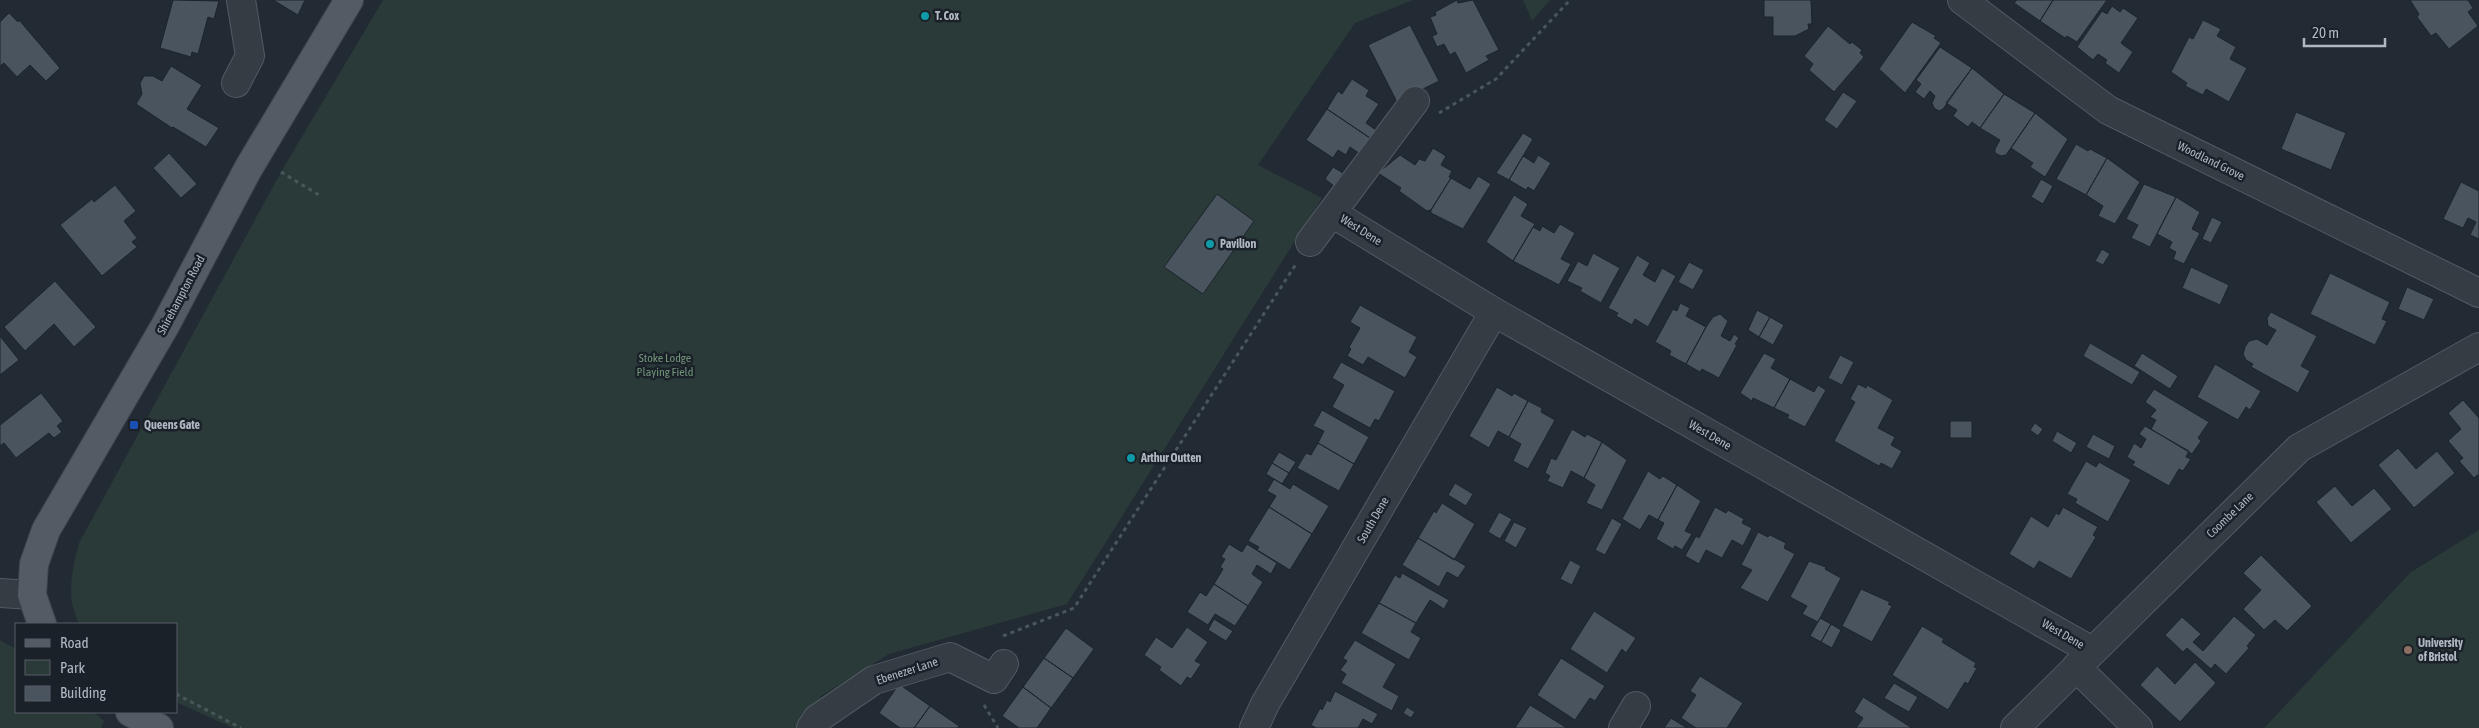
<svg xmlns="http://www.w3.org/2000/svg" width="2479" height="728" font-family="'Asap Condensed',sans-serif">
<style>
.green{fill:#2a3a39}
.building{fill:#4a545f;stroke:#1c232b}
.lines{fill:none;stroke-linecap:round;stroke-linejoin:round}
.minor-casing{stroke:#525a62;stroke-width:30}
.major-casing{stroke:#3e454e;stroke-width:30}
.path{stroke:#485759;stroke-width:3;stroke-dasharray:4 4;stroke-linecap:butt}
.minor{stroke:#353c44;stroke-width:28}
.major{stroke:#535b64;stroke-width:28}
.culture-dot{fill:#0f9aa8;stroke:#1b2129;stroke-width:2}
.transit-dot{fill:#1a4fb4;stroke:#1b2129;stroke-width:2}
.education-dot{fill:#8d6e63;stroke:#1b2129;stroke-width:2}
.labels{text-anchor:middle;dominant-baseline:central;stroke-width:5;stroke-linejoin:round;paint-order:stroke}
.poi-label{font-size:12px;font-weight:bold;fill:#afb7c1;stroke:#1b2129;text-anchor:start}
.street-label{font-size:12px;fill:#afb7c1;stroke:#1b2129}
.park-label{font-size:12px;fill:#719478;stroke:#1b2129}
</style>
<rect width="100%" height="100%" fill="#222a33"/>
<path class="green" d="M383 0H1413L1355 23 1258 165 1322 198 1067 604 889 654 821 696 798 728H233L176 702V624H80C65 601 72 568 79 543L281 172Z
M1523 0H1550L1532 21Z
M2479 530V728H2264L2411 572Z
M0 640 16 649V712H93L104 721 101 728H0Z"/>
<path class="building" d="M173 0 219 1 214 19 208 17 198 54 192 52 191 57 160 48Z
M273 0H305L298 15Z
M1457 0 1458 3 1473 0 1499 50 1486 56 1489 60 1466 73 1455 52 1450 55 1444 44 1437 47 1432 36 1437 34 1430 17 1436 15 1435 12Z
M1764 0H1811L1812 24H1808L1809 29 1795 36H1773V17H1764Z
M2017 0H2053L2040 21 2014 3Z
M2053 0H2107L2077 42 2067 36 2065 38 2040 21Z
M2410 0H2468L2473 8 2468 12 2478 26 2449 49 2436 33 2431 36 2417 17 2419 14Z
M2112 6 2120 12 2123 8 2138 18 2121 43 2133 52 2119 73 2105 63 2107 60 2098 54 2093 60 2077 47 2102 11 2107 14Z
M9 13 18 22 19 20 60 68 46 81 30 65 17 77 4 63 0 66V22Z
M2203 20 2221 29 2217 36 2236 47 2230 59 2247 68 2229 102 2206 89 2203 95 2185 86 2187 83 2171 72 2189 37 2193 39Z
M1912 22 1936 36 1934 38 1941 43 1905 93 1879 69Z
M1410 25 1439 81 1397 102 1368 45Z
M1828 26 1850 44 1852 42 1862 50 1860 53 1864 57 1834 92 1809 70 1813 64 1804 56Z
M1940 47 1972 68 1943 109 1939 111 1934 108 1932 103 1935 96 1930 91 1924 99 1915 92 1921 84 1916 80Z
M171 66 202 85 187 109 219 128 206 147 173 127 172 128 136 104 142 94 140 83 144 76H153L162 81Z
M1972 68 2004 94 1980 128 1972 122 1968 127 1953 116 1957 110 1946 103Z
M1352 79 1369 90 1366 96 1379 104 1366 123 1376 130 1370 138 1327 109 1338 91 1342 94Z
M1843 92 1857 101 1837 129 1824 120Z
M2004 94 2035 113 2006 155 2001 156 1995 153V149L2000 140 1980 128Z
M1327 109 1370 138 1360 154 1350 147 1346 155 1338 150 1333 158 1306 140Z
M2296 112 2346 133 2331 170 2281 149Z
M2035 113 2068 139 2045 177 2030 167 2033 163 2011 148Z
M1523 133 1533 139 1509 180 1496 173Z
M2076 144 2088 151 2090 149 2107 158 2086 195 2056 179Z
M1433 148 1446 156 1441 165 1452 171 1449 177 1451 178 1431 210 1427 211 1399 191 1401 188 1378 173 1400 155 1415 165 1419 159 1425 161Z
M169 153 197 184 181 198 153 168Z
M1538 155 1551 163 1534 191 1528 187 1526 190 1509 180 1523 156 1534 163Z
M2107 158 2140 182 2115 224 2098 216 2103 206 2086 195Z
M1333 167 1343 173 1334 186 1325 179Z
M1478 176 1491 184 1463 229 1431 213V210L1451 178 1470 189Z
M2041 179 2053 186 2043 204 2031 197Z
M2461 182 2479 191V239L2470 235 2476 222 2468 218 2463 228 2443 219Z
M2144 184 2176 197 2150 247 2131 238 2138 225 2126 219Z
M115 185 136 211 124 221 137 238 132 242 137 247 102 276 60 225 92 199 94 202Z
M1217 194 1254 221 1203 294 1164 267Z
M1514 195 1528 204 1521 216 1535 224 1513 261 1486 242Z
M2176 197 2200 212 2192 229 2200 233 2184 264 2173 259 2176 252 2169 248 2172 242 2157 234Z
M2212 217 2222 222 2211 243 2202 239Z
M1560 224 1575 233 1561 259 1571 264 1559 285 1513 261 1533 227 1540 231 1542 226 1554 233Z
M2102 249 2110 254 2103 265 2095 261Z
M1593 253 1620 268 1601 303 1580 291 1582 288 1567 281 1578 261 1587 266Z
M1637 255 1650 263 1643 275 1655 282 1662 268 1676 276 1648 327 1635 319 1632 325 1616 316 1618 313 1608 308Z
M1689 262 1704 270 1693 290 1678 282Z
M2191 267 2229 285 2220 305 2182 288Z
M2330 273 2390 302 2382 319 2387 321 2375 345 2310 314Z
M55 281 96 327 74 347 54 324 25 351 4 327Z
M2407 287 2434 299 2424 320 2398 309Z
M1680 303 1690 308 1686 316 1706 327 1686 364 1669 355 1671 351 1655 342 1673 309 1677 311Z
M1360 305 1417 337 1409 352 1417 357 1405 378 1368 357 1363 365 1347 356 1351 349 1349 347 1360 328 1350 322Z
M1757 310 1770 317 1759 337 1748 330Z
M2271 312 2317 336 2301 366 2310 371 2298 393 2251 367 2253 364 2246 360 2243 354 2245 347 2249 341 2257 339 2267 345 2276 330 2268 326 2267 318Z
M1720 314 1728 321 1721 336 1730 341 1734 334 1739 338 1735 344 1737 345 1719 378 1702 369 1700 372 1686 364 1706 327 1713 317Z
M1770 317 1784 325 1773 345 1759 337Z
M0 336 19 360 0 375Z
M2090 343 2140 372 2132 385 2083 356Z
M1764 353 1776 359 1771 368 1790 379 1774 408 1753 398 1752 401 1740 393Z
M2142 353 2178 376 2170 389 2134 366Z
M1840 355 1854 362 1842 385 1828 378Z
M1341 362 1395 391 1379 421 1375 419 1370 428 1332 407 1344 385 1332 378Z
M2215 364 2261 391 2250 410 2246 407 2238 420 2197 397Z
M1790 379 1814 392 1818 385 1826 390 1805 427 1787 418 1789 415 1774 408Z
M1858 384 1866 388 1867 385 1893 400 1878 428 1895 437 1891 445 1902 451 1892 469 1881 463 1879 466 1834 441 1855 402 1850 399Z
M1497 387 1512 396 1514 393 1528 401 1509 437 1498 431 1489 448 1469 436Z
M2154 389 2209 422 2198 438 2201 441 2192 454 2151 429 2156 420 2150 417 2156 410 2145 402Z
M41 393 63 421 57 426 62 432 54 438 49 433 16 458 4 443 0 446V425Z
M2463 400 2479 418V474L2474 478 2459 461 2463 458 2448 441 2461 429 2448 413Z
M1528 401 1542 408 1541 412 1555 420 1528 469 1513 461 1521 444 1509 437Z
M1322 410 1369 437 1354 464 1318 443 1324 431 1313 426Z
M1950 421H1972V438H1950Z
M2035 423 2043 429 2038 436 2030 430Z
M2145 426 2189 451 2186 457 2191 459 2183 471 2179 469 2169 486 2132 465 2135 462 2127 457 2134 443 2141 448 2146 439 2139 434Z
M1572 429 1585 437 1587 434 1602 442 1584 478 1571 471 1563 488 1547 481 1550 476 1545 473 1551 458 1556 460Z
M2057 431 2077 443 2071 453 2052 441Z
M2093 434 2115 446 2109 459 2086 447Z
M1602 442 1627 460 1602 510 1586 503 1595 485 1584 478Z
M1318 443 1354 464 1339 491 1297 468 1306 453 1311 455Z
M2398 448 2416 469 2437 451 2455 473 2414 508 2378 465Z
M1279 452 1296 462 1289 473 1272 463Z
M2086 461 2096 467 2099 462 2131 480 2108 522 2075 503 2077 499 2067 494Z
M1272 463 1289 473 1282 484 1266 474Z
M1648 471 1660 479 1663 476 1677 485 1658 520 1649 515 1640 530 1622 519Z
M1274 479 1290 489 1293 484 1329 506 1312 534 1269 507 1276 496 1267 491Z
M1455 483 1473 494 1466 506 1448 495Z
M1677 485 1701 501 1685 531 1692 534 1682 550 1675 546 1673 549 1656 539 1664 523 1658 520Z
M2335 486 2352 506 2374 488 2392 509 2351 543 2316 502Z
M1442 503 1475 524 1454 560 1418 538 1434 511 1436 513Z
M1269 507 1312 534 1290 570 1257 550 1259 547 1248 541Z
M1715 507 1726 513 1728 510 1744 519 1742 523 1752 528 1743 546 1732 540 1722 558 1706 550 1699 564 1685 556 1696 536 1699 538Z
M2063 507 2098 527 2093 535 2096 537 2071 579 2039 561 2034 569 2009 554 2031 516 2048 527 2056 513 2059 515Z
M1499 512 1512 519 1500 539 1488 532Z
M1612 518 1622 524 1605 555 1595 550Z
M1514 522 1527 528 1516 548 1504 541Z
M1758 532 1768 537 1770 535 1786 543 1784 548 1795 554 1768 602 1740 588 1752 570 1741 565Z
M1418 538 1466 566 1458 578 1447 572 1439 587 1402 565Z
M1229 544 1242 552 1247 544 1277 563 1271 574 1257 565 1252 574 1263 582 1248 606 1214 584 1223 569 1220 567 1225 559 1221 557Z
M2261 555 2312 606 2287 631 2275 620 2264 630 2243 609 2261 590 2243 573Z
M1570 560 1581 566 1572 585 1560 579Z
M1809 561 1826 567 1825 569 1841 578 1818 622 1802 614 1807 606 1790 597Z
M1402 573 1449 600 1444 609 1430 600 1416 623 1379 603 1395 575 1400 578Z
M1214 584 1248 606 1235 626 1215 614 1208 625 1187 612 1200 592 1206 596Z
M1861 589 1890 602 1888 604 1892 606 1872 642 1842 626Z
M1379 603 1416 623 1411 632 1421 638 1409 660 1361 633Z
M1594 611 1636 638 1626 653 1622 649 1607 673 1570 649Z
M2234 616 2256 635 2247 646 2249 648 2226 674 2215 664 2211 669 2187 648 2183 652 2165 635 2182 617 2201 634 2193 642 2203 651Z
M1820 618 1831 624 1821 642 1810 636Z
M1214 619 1233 631 1226 641 1208 630Z
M1831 624 1841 630 1832 648 1821 642Z
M1922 626 1944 639 1942 642 1976 663 1974 667 1977 668 1968 684 1965 682 1948 710 1892 675Z
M1187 627 1208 642 1195 661 1201 664 1191 679 1187 677 1181 686 1159 670 1161 667 1144 655 1156 637 1172 648Z
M1066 628 1094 649 1073 678 1044 658Z
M1355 640 1396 664 1383 687 1399 696 1392 711 1341 683 1346 674 1340 670 1347 661 1343 658Z
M1044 658 1073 678 1051 708 1023 687Z
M1561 658 1605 686 1595 701 1590 698 1575 720 1537 695Z
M2195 662 2216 683 2180 722 2140 685 2157 666 2175 684Z
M1700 676 1743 703 1727 728H1696L1681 718 1696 695 1690 691Z
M1894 683 1918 697 1909 712 1884 698Z
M899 684 930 706 914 728H900L879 713Z
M1023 687 1051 708 1037 728H1019L1002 716Z
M1335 691 1378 714 1372 724 1363 719 1358 728H1316L1311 725 1320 708 1322 710 1327 700 1330 702Z
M1863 697 1876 705 1912 728H1856L1863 718 1854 712Z
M1530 705 1567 728H1515Z
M930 706 959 726 958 728H914Z
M1407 707 1415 712 1411 718 1403 713Z
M1671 718 1687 728H1664Z"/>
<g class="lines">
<defs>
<path id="minor" d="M1962 0 2108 110 2479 293
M236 83 250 56 241 0
M1332 213 1494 312 2092 651
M1310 242 1415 101
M0 593 32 595
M2076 667 2138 728
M811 728 817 719 874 680 950 657 994 679 1004 664
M1254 728 1265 704 1494 312
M1623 728 1636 706
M2015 728 2299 448 2479 347"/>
<path id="major" d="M42 624 32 595 34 564 46 530 165 326 248 169 349 0
M130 712 159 728"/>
</defs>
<use href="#minor" class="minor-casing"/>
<use href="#major" class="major-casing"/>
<path class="path" d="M1439 113 1496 79 1570 0
M281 172 319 195
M1003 636 1074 608 1296 264
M176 694 241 728
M984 705 998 728"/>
<use href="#minor" class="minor"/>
<use href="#major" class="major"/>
</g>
<g class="culture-dot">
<circle cx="925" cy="16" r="5"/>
<circle cx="1210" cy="244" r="5"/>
<circle cx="1131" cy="458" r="5"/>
</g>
<rect class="transit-dot" x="129" y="420" width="10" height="10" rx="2.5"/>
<circle class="education-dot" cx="2408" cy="650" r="5"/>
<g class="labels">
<g class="poi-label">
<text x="935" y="16">T. Cox</text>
<text x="1220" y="244">Pavilion</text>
<text x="144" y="425">Queens Gate</text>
<text x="1141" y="458">Arthur Outten</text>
<text x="2418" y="643">University<tspan x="2418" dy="14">of Bristol</tspan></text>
</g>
<g class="street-label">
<text transform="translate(2211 161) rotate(26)">Woodland Grove</text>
<text transform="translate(1361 230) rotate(32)">West Dene</text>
<text transform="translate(181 295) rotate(-62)">Shirehampton Road</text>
<text transform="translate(1710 435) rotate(30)">West Dene</text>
<text transform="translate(2230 515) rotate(-44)">Coombe Lane</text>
<text transform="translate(1373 520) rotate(-60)">South Dene</text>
<text transform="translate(2063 634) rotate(30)">West Dene</text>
<text transform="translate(907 671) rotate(-18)">Ebenezer Lane</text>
</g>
<g class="park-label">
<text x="665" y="358">Stoke Lodge<tspan x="665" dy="14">Playing Field</tspan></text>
</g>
</g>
<rect x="15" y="623" width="162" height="90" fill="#1b2129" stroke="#565d66"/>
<rect x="25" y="639" width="25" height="8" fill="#535b64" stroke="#565d66"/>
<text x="60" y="648" font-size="15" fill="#afb7c1">Road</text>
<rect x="25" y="660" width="25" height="15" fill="#2a3a39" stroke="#565d66"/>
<text x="60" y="673" font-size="15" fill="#afb7c1">Park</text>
<rect x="25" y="686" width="25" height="15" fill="#4a545f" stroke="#565d66"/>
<text x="60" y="698" font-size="15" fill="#afb7c1">Building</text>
<path d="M2304 38v8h81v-8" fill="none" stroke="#afb7c1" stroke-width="2.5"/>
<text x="2312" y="38" font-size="15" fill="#afb7c1" stroke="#1b2129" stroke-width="4" paint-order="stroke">20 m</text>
</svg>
